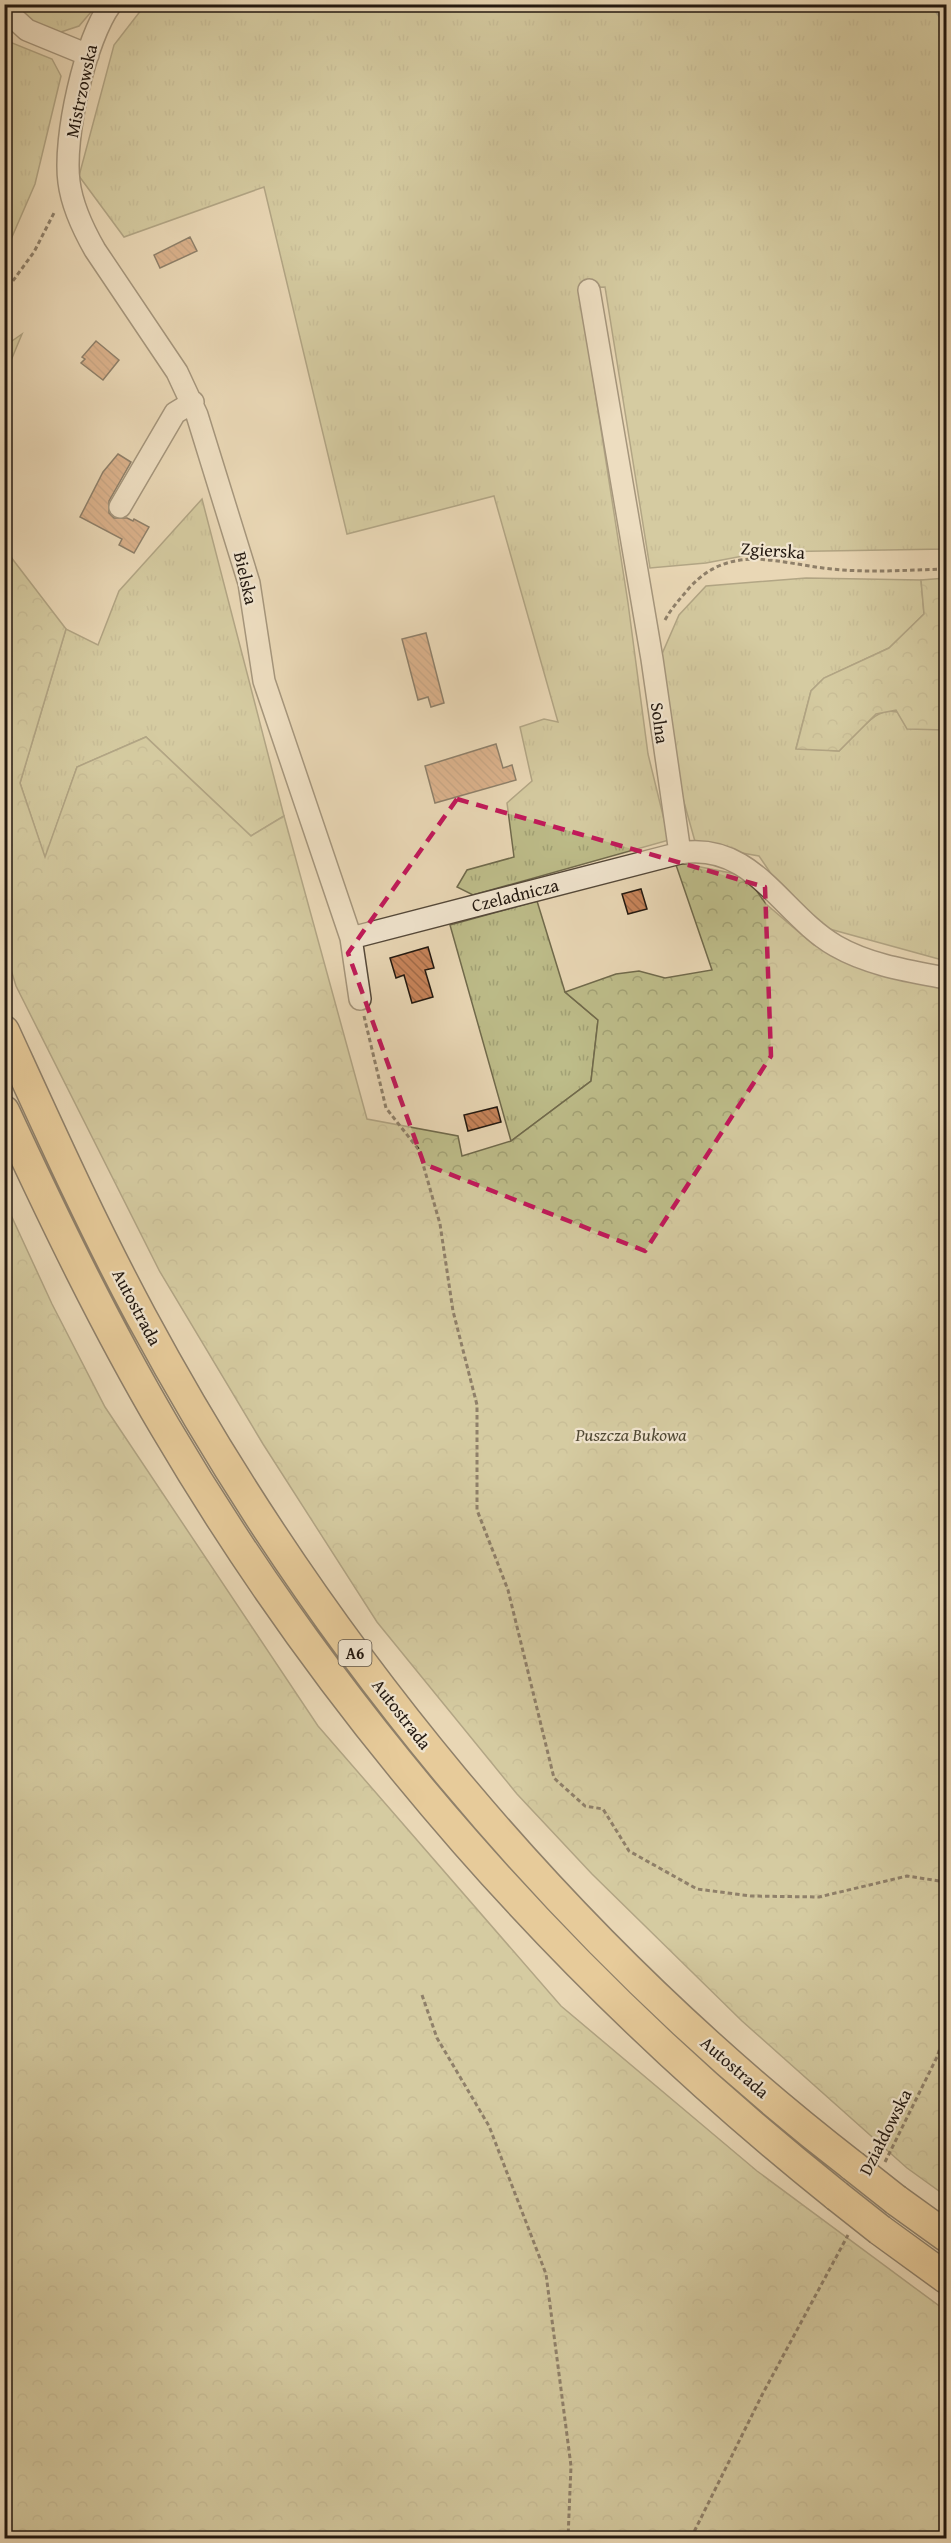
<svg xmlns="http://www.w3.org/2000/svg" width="951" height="2543" font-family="'Gentium Book Plus',serif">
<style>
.grass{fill:url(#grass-tufts);stroke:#706a4c;stroke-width:1.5}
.forest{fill:url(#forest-crowns);stroke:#706a4c;stroke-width:1.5}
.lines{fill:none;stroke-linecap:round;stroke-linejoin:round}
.stream{stroke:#6a7774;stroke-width:5}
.building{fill:url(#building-back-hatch);stroke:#221810;stroke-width:1.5}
.minor-casing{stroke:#544839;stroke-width:24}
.highway-casing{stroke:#221810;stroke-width:33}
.path{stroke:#221810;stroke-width:3;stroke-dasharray:4.5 3;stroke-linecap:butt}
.minor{stroke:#f1e5cf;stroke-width:21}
.highway{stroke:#e4bc7a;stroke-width:30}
.highway-bridge-casing{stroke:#221810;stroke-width:33;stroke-linecap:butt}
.highway-bridge{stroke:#e4bc7a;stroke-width:30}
.marked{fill:none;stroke:#c2185b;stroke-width:4.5;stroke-dasharray:12 8;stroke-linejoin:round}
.labels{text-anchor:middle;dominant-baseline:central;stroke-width:4.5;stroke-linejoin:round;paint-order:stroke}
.shield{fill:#f1e5cf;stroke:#605649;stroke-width:1.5}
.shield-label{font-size:16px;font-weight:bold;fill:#221810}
.street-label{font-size:18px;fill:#221810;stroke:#f1e5cf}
.park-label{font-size:18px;font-style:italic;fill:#504934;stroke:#f1e5cf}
</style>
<defs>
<pattern id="grass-tufts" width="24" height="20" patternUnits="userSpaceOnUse" patternTransform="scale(1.5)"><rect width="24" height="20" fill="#bdbc89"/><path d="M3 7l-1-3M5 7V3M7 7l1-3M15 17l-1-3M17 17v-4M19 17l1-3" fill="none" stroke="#a2a175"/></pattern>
<pattern id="forest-crowns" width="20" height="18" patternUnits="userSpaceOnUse" patternTransform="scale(1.5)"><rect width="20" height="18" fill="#bdbc89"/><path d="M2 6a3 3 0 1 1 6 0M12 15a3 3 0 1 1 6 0" fill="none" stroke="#a2a175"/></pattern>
<pattern id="building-back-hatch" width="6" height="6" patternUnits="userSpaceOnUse" patternTransform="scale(1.5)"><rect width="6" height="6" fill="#c7845a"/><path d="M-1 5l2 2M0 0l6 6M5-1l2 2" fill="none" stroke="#a16b49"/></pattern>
</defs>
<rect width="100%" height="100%" fill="#e9d7b5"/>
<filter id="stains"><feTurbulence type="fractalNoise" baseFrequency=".00333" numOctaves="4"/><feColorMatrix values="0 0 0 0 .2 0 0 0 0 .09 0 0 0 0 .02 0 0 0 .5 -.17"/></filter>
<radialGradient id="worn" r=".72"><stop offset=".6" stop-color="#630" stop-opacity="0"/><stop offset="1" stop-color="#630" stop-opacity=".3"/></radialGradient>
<path class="grass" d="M20 5H97L79 26 58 33 30 23Z
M145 5H946V549L764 552 706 563 650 568 605 287 579 288 628 603 648 754 669 840 473 895 457 887 467 870 514 857 507 803 532 781 520 727 544 719 558 722 494 496 347 534 264 187 124 237 79 176 114 45Z
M5 31 12 43 52 59 61 76 35 184 5 253Z
M22 334 5 375V346Z
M202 499 284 816 251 836 146 737 77 767 45 858 20 783 66 629 98 645 119 591Z
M806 578 921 580 924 614 889 648 824 678 811 691 796 748 839 751C887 702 880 702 943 731L946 730V961L826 928 784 893 759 856 696 845 682 795 664 683 662 654 679 615 706 586Z
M537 901 565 992 598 1020 591 1081 511 1141 450 925Z"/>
<path class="forest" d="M4 548 66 629 20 783 45 857 77 767 146 737 251 836 284 816 367 1119 458 1136 462 1156 511 1141 591 1081 598 1020 565 992 616 974 639 971 665 978 712 970 675 862 746 876 766 904 814 945 946 982V2196L907 2168 742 2021 592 1874 517 1794 377 1622 263 1444 160 1272 16 986 5 950Z
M946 578V730L907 729 896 710 876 714 839 751 796 749 811 691 824 678 889 648 924 614 921 580Z
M4 1200 52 1304 105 1407 318 1726 561 2006 757 2171 946 2311V2538H5Z"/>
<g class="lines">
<path class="stream" d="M932 4 946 23"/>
</g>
<path class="building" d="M190 237 197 251 160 268 154 255Z
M96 341 119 360 103 380 81 363 85 359 82 357Z
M118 454 131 462 109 501V513L114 518H127L133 521 134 519 149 527 134 553 119 545 122 539 80 517 103 472Z
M426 633 444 703 431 707 428 697 418 700 402 639Z
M496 744 503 768 512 765 516 780 435 803 425 766Z
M641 889 647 909 628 914 622 894Z
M428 947 434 968 425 970 433 997 412 1003 404 975 396 978 390 958Z
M497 1107 501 1122 468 1131 464 1115Z"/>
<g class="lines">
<defs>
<path id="minor" d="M111 4C85 39 63 138 69 182 72 206 83 229 95 250L177 372 197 415 249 583 264 681 351 938 360 999
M4 9 27 30 88 55
M589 290 652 659 680 853
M120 507 175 413 193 402
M351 938 680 853C753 841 781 914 836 946 869 965 909 971 946 978"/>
<path id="highway" d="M4 1031C48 1127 91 1223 141 1316 317 1643 560 1939 853 2166
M4 1111C54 1219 105 1325 165 1427 339 1723 569 1982 837 2196
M896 2200 946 2236
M880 2230 946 2278"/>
</defs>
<use href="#minor" class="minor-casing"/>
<use href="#highway" class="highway-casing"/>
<path class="path" d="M4 293 34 252 55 211
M665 620C672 607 681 598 690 587 732 542 779 564 832 569 869 573 909 570 946 569
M364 1016 386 1108 419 1150 440 1224 453 1311 477 1405V1510L508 1590 554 1778 585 1806 603 1809 629 1851 697 1889 751 1896 819 1897 907 1876 946 1882
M422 1995 437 2038 489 2126 546 2274 571 2466 568 2538
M885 2162 937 2057 946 2031
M691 2538 762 2395 848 2235"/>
<use href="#minor" class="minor"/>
<use href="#highway" class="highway"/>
<defs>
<path id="highway-bridge" d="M853 2166 896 2200
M837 2196 880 2230"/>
</defs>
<use href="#highway-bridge" class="highway-bridge-casing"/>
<use href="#highway-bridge" class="highway-bridge"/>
</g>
<path d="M0 0H951V2543H0ZM457 799 765 887 771 1056 645 1251 424 1164 348 953Z" fill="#e9d7b5" fill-opacity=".55" fill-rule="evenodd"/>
<path class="marked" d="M457 799 765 887 771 1056 645 1251 424 1164 348 953Z"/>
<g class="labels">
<rect class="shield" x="338.5" y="1640" width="33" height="26" rx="4.5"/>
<g class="shield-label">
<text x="355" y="1653">A6</text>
</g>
<g class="street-label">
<text transform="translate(81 91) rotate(-78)">Mistrzowska</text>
<text transform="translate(773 550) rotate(4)">Zgierska</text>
<text transform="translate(246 578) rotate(77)">Bielska</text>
<text transform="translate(660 723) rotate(82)">Solna</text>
<text transform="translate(515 895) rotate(-14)">Czeladnicza</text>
<text transform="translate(137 1307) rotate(62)">Autostrada</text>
<text transform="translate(402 1714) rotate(52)">Autostrada</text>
<text transform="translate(735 2067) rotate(41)">Autostrada</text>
<text transform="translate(885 2132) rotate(-63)">Działdowska</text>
</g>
<g class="park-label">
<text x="631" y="1434">Puszcza Bukowa</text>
</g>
</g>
<rect width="951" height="2543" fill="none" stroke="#e9d7b5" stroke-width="24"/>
<rect x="6" y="6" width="939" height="2531" fill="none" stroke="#221810" stroke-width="3"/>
<rect x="12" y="12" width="927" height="2519" fill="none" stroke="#221810" stroke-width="1.5"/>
<rect width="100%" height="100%" filter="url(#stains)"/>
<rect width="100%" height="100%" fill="url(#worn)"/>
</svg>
